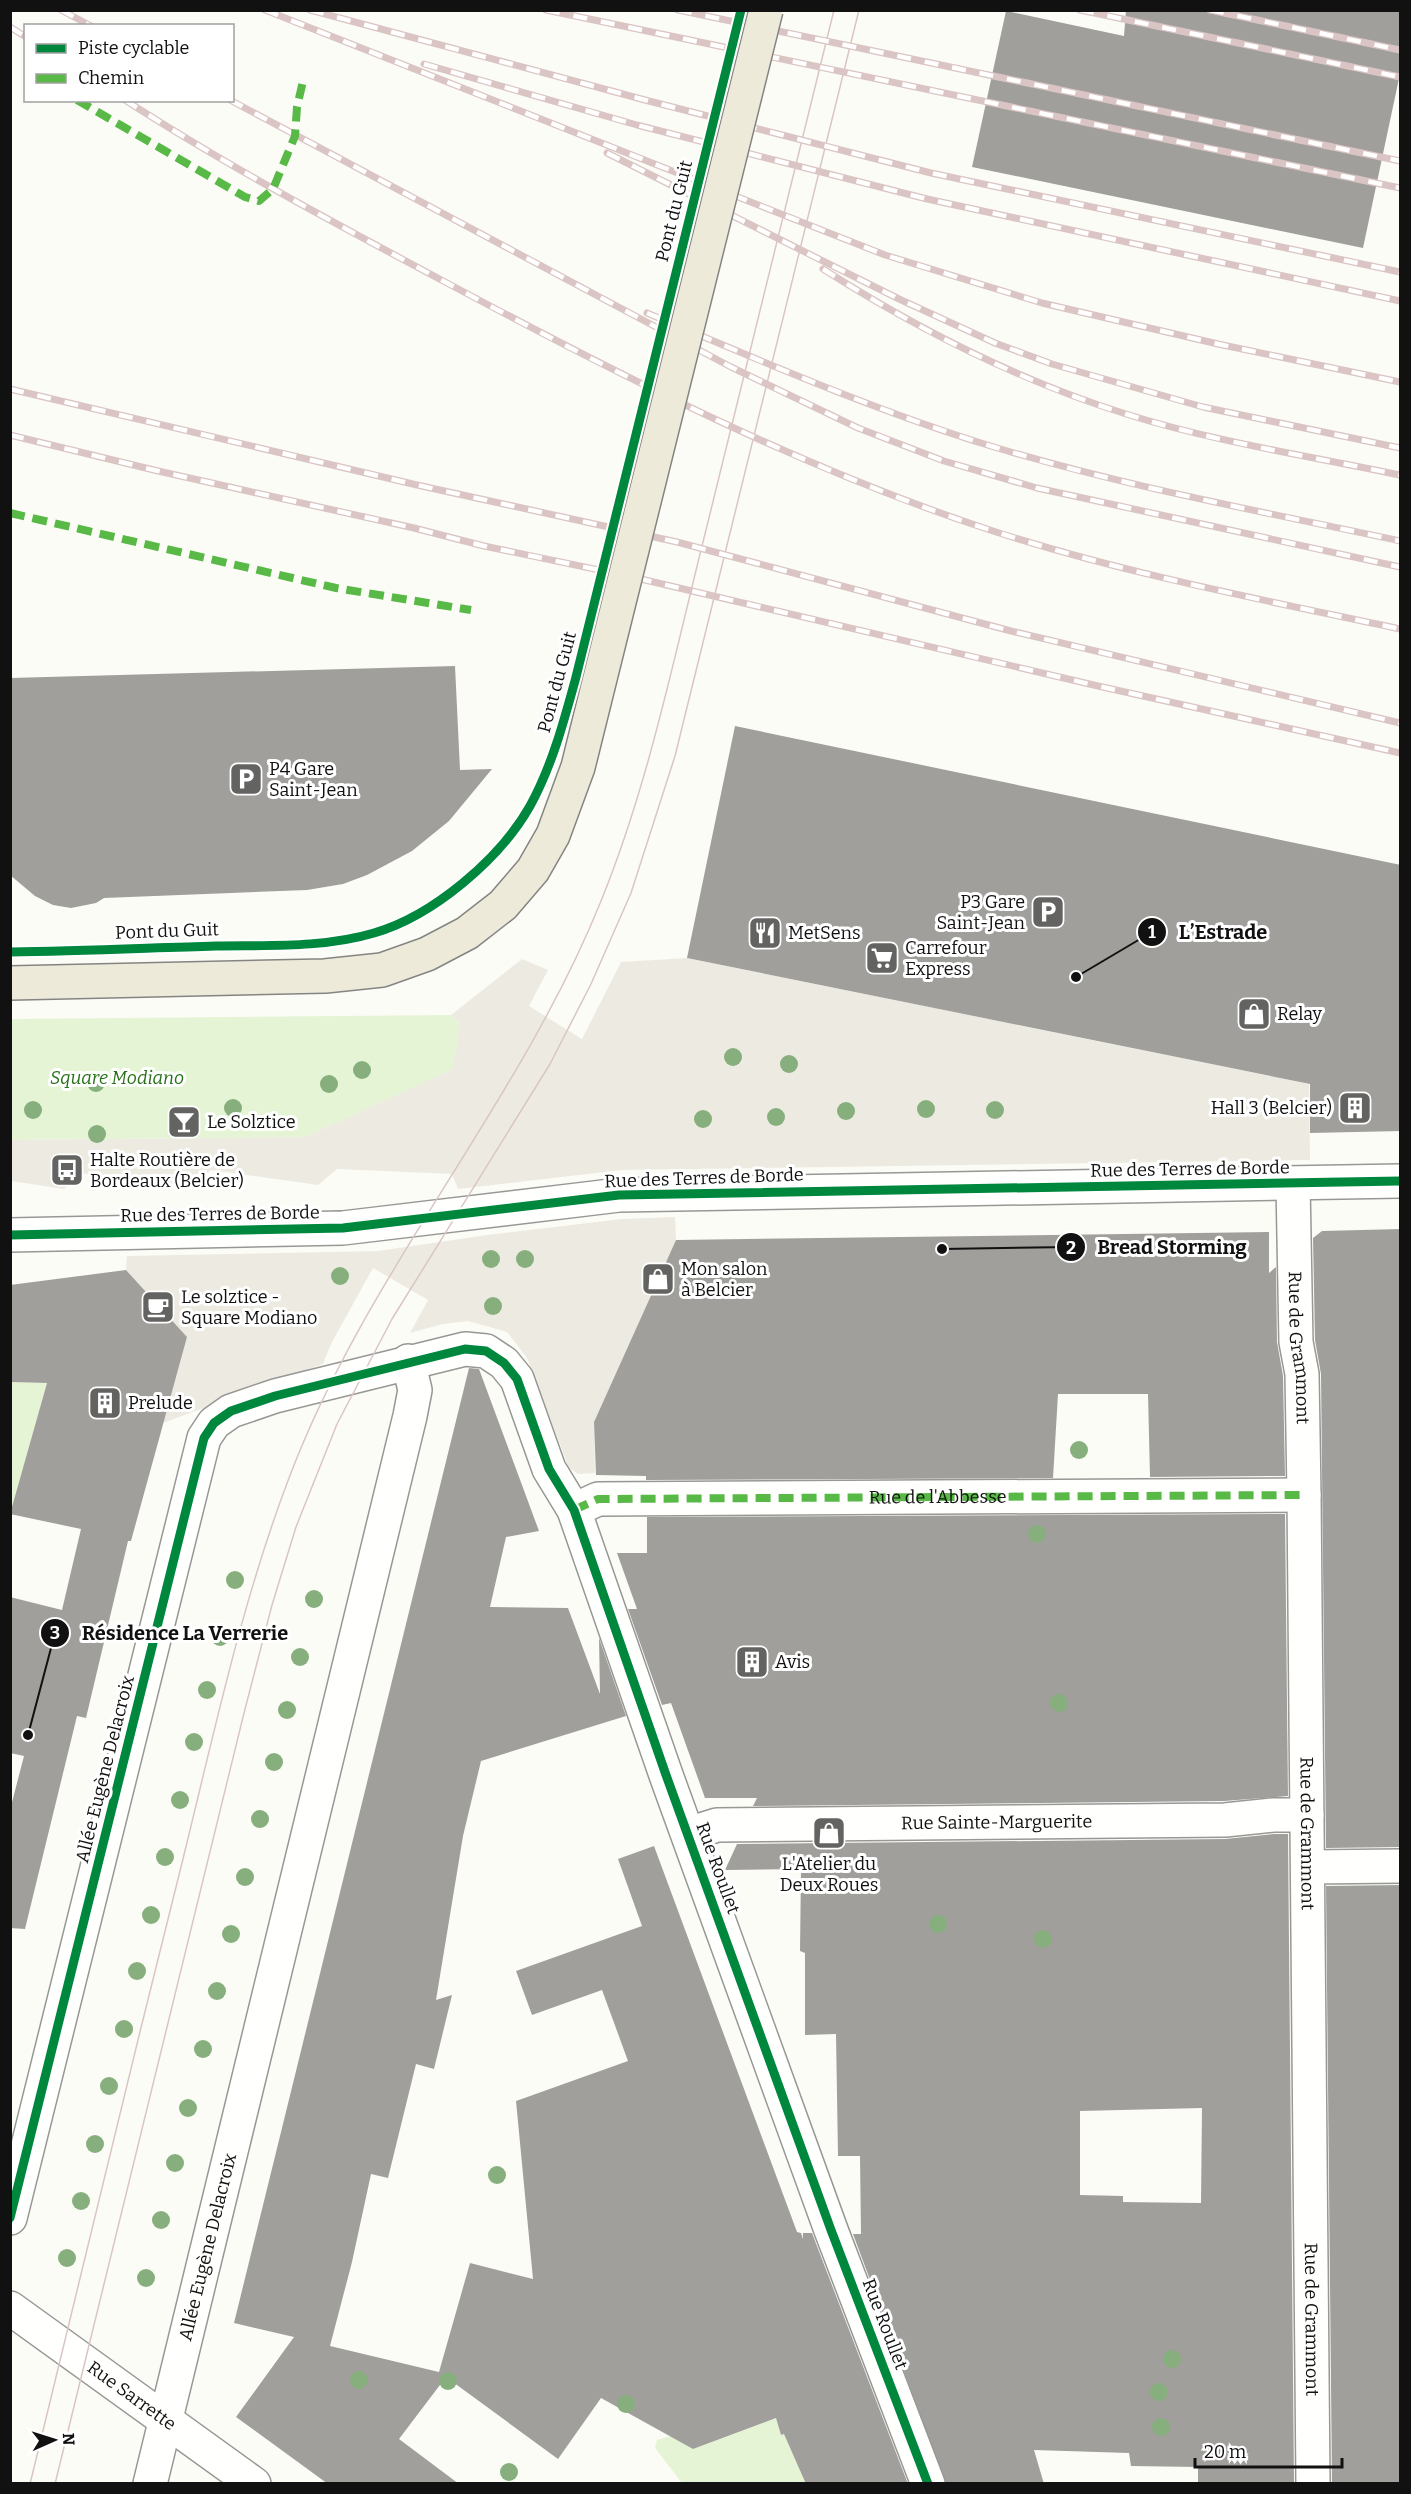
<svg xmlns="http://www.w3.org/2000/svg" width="1411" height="2494" font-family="Bitter,serif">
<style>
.green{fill:#e5f4d5}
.plaza{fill:#edebe1}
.building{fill:#a09f9c;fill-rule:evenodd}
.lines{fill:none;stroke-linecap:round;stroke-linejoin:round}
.minor-casing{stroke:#979795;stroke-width:36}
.minor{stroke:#fffffe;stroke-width:33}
.tram{stroke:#dac5c4;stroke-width:1.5}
.rail-casing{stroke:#dac5c4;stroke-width:7}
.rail{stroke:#fff;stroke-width:4.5;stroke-dasharray:14;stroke-linecap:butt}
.major-bridge-casing{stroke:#848482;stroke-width:36;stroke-linecap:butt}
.major-bridge{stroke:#eeeada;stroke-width:33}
.quiet{stroke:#58b947;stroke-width:8;stroke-dasharray:15 8;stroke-linecap:butt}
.cycleway-casing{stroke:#fff;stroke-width:13}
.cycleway{stroke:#00873e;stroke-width:9}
.tree{fill:#87af7d}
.labels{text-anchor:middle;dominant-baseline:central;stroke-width:6;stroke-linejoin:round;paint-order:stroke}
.street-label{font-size:18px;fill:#111;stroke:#fff}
.poi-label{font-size:18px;fill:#111;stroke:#fff;text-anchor:start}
.park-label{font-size:18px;font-style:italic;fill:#277019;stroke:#fff}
.leader{fill:none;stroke:#111;stroke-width:2}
.callout-dot{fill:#111;stroke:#fff;stroke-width:2}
.mark-label{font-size:18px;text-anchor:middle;font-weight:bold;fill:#fff}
.callout-label{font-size:20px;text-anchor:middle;font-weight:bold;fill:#111;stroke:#fff;stroke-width:6;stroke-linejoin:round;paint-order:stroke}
</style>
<rect width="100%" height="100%" fill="#fcfcf7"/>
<path class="green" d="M451 1015 460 1023 454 1069 305 1137 11 1140 10 1019Z
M11 1382 47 1383 11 1513Z
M776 2418 781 2435 787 2433 805 2483H682L655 2448 657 2440 671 2436 693 2449Z"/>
<path class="plaza" d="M687 958 1309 1084 1310 1160 622 1170 458 1189 452 1174 337 1169 318 1185 211 1170 191 1186 80 1173 64 1189 11 1181 10 1140 305 1137 453 1069 460 1023 451 1015 522 959 548 970 529 1006 582 1039 621 962Z
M675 1217 676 1240 594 1422 595 1473 578 1474 569 1468 527 1358 507 1332 468 1321 443 1324 410 1333 428 1300 373 1268 331 1344 323 1364 163 1423 187 1337 126 1270 127 1256 378 1251 487 1235 622 1219Z"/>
<path class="building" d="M1126 10H1401V69L1363 248 972 167 1006 11 1124 36Z
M455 666 460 770 492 769 449 821 412 851 367 875 343 884 307 890 104 898 96 903 71 908 53 905 35 896 10 875V678Z
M735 726 1401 865V1131L1310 1133V1084L687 958Z
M1401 1229V1847L1326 1848 1321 1374 1315 1340 1313 1238 1322 1231Z
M1269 1232V1273L1276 1267 1277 1342 1283 1376 1285 1476 1150 1477 1148 1394H1058L1053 1478 646 1480V1476L596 1475 594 1422 676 1240Z
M126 1270 187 1337 131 1541H128L86 1718 77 1716 25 1929 10 1928V1810L24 1756 10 1753V1597L62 1610 81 1529 10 1514 47 1383 10 1382V1285Z
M469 1368 479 1369 539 1531 506 1537 490 1607 568 1608 600 1694 599 1638 626 1716 481 1761 463 1836 436 2000 452 1995 434 2069 416 2064 388 2178 371 2174 352 2262 330 2346 439 2372 470 2263 533 2279 516 2101 628 2061 602 1990 532 2015 516 1971 642 1926 618 1859 654 1846 797 2232 801 2233 803 2239V2233H812L908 2484H806L784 2434 781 2435 776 2418 693 2449 601 2398 558 2459 446 2377 399 2439 459 2484H328L236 2417 294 2337 234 2323Z
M1285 1514 1288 1796 1224 1801 753 1806 757 1798H705L671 1703 662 1705 628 1609H637L617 1553H647V1517Z
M1274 1834H1288L1294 2484H1198V2467L1131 2466 1129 2453 1034 2450 1044 2484H946L853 2234H861L860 2156H838L836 2034 805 2035V1953L800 1951 801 1869 725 1870 737 1844 1225 1839ZM1202 2108 1201 2203 1123 2202V2196L1080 2195V2111Z
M1401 1885V2484H1332L1326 1886Z"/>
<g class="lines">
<defs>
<g id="minor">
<path id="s1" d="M1293 1184 1296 1342 1302 1374 1304 1495 1313 2484"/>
<path d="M10 1235 343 1228 619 1195 1400 1181"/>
<path id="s2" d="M574 1510 598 1499 1304 1495"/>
<path id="s3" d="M688 1834 717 1825 1225 1820 1273 1815H1307"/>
<path d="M1309 1867 1400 1866"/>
<path d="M10 2218 204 1438 214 1423 231 1411 275 1396 465 1349 486 1351 504 1363 517 1379 549 1469 574 1510 666 1775 831 2230 928 2484"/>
<path id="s4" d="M10 2308 254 2484"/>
<path id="s5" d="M150 2484 410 1416 415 1390 408 1361"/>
</g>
</defs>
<use href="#minor" class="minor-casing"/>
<use href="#minor" class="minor"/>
<path class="tram" d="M30 2484C78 2283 127 2083 177 1883 211 1748 239 1609 289 1478 367 1271 519 1105 601 901 649 783 674 657 705 534 748 359 791 185 834 10
M55 2484 244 1713 272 1605 296 1527 337 1424 392 1319 550 1064 591 984 631 893 675 756 859 10"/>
<defs>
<path id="rail" d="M61 10 91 26
M265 10 885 255 1042 303 1218 344 1400 382
M310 10 645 100 931 173 1400 272
M546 10 1400 188
M678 10 1400 161
M1080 10 1400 77
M1210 10 1400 50
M10 27 26 37
M424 64 637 125 927 199 1400 301
M125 100C229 167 338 225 447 283 623 377 803 469 993 531 1126 574 1264 600 1400 629
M230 100 731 367 858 428 944 461 1037 488 1400 567
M607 153 899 299 995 343 1052 364 1203 407 1400 448
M823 269C919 330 1017 380 1126 414 1215 442 1309 456 1400 475
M647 313C761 361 876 411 994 447 1127 487 1265 512 1400 541
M10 389 417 485 677 542 1011 631 1400 723
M10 435 158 471 414 528 484 546 628 576 1098 686 1400 753"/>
</defs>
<use href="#rail" class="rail-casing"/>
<use href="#rail" class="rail"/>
<defs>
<path id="major-bridge" d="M10 983 325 976 382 970 427 954 467 933 503 905 533 870 553 835 578 767 766 10"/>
</defs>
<use href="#major-bridge" class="major-bridge-casing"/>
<use href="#major-bridge" class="major-bridge"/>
<path class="quiet" d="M77 100 245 197 259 201 273 189 295 136 297 107 303 81
M10 513 336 588 471 610
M574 1510 598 1499 1304 1495"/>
<defs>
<path id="cycleway" d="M10 952C79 951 147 948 216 946 268 945 324 948 374 933 433 916 500 859 530 806 552 766 564 721 576 677L741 10
M10 1235 343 1228 619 1195 1400 1181
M10 2218 204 1438 214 1423 231 1411 275 1396 465 1349 486 1351 504 1363 517 1379 549 1469 574 1510 666 1775 831 2230 928 2484"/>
</defs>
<use href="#cycleway" class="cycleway-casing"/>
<use href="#cycleway" class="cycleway"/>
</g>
<g class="tree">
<circle cx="733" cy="1057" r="9"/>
<circle cx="789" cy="1064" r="9"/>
<circle cx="362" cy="1070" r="9"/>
<circle cx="96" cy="1083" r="9"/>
<circle cx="329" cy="1084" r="9"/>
<circle cx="233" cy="1108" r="9"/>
<circle cx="926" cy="1109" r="9"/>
<circle cx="33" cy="1110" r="9"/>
<circle cx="995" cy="1110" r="9"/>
<circle cx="846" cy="1111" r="9"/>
<circle cx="776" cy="1117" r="9"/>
<circle cx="703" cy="1119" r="9"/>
<circle cx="97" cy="1134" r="9"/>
<circle cx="491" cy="1259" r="9"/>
<circle cx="525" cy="1259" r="9"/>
<circle cx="340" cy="1276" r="9"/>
<circle cx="493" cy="1306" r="9"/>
<circle cx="1079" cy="1450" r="9"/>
<circle cx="1037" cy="1534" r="9"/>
<circle cx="235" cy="1580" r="9"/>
<circle cx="314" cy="1599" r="9"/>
<circle cx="220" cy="1637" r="9"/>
<circle cx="300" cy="1657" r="9"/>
<circle cx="207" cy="1690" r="9"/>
<circle cx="1059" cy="1703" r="9"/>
<circle cx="287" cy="1710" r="9"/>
<circle cx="194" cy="1742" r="9"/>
<circle cx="274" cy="1762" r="9"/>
<circle cx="180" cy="1800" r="9"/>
<circle cx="260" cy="1819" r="9"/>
<circle cx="165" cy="1857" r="9"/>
<circle cx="245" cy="1877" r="9"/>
<circle cx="151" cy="1915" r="9"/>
<circle cx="938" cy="1924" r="9"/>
<circle cx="231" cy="1934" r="9"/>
<circle cx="1043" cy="1939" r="9"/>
<circle cx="137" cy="1971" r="9"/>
<circle cx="217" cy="1991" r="9"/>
<circle cx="124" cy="2029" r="9"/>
<circle cx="203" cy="2049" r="9"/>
<circle cx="109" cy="2086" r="9"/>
<circle cx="188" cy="2108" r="9"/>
<circle cx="95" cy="2144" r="9"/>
<circle cx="175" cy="2163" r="9"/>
<circle cx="497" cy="2175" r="9"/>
<circle cx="81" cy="2201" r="9"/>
<circle cx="161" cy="2220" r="9"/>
<circle cx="67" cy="2258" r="9"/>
<circle cx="146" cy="2278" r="9"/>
<circle cx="1172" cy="2359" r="9"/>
<circle cx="359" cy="2380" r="9"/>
<circle cx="448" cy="2381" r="9"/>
<circle cx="1159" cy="2392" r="9"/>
<circle cx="626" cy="2404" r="9"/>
<circle cx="1161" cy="2427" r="9"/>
<circle cx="509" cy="2472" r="9"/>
</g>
<defs>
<symbol id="parking-square" viewBox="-11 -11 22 22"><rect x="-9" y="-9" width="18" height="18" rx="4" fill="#636362" stroke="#fff"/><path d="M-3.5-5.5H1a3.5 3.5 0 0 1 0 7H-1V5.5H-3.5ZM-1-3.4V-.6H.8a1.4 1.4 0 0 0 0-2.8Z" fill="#fff"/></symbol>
<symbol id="restaurant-square" viewBox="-11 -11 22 22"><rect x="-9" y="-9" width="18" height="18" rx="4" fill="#636362" stroke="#fff"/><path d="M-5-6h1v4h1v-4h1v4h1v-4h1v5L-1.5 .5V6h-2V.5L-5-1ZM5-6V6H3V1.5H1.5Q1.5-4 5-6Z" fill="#fff"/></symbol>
<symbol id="supermarket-square" viewBox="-11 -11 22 22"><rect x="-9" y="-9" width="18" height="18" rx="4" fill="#636362" stroke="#fff"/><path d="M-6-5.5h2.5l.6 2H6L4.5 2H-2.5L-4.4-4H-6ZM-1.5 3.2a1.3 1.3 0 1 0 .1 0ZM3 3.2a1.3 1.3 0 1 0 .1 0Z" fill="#fff"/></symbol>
<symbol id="shop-square" viewBox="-11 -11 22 22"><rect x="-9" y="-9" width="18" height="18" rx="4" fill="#636362" stroke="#fff"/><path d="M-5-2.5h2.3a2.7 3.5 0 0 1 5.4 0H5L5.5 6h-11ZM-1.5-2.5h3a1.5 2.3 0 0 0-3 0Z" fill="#fff"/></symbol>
<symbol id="building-square" viewBox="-11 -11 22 22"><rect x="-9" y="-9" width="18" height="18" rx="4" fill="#636362" stroke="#fff"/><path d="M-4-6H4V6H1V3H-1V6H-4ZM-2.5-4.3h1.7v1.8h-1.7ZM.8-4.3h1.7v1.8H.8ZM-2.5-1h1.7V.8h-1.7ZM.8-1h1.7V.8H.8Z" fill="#fff"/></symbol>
<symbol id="bar-square" viewBox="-11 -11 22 22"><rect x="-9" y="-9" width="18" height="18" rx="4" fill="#636362" stroke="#fff"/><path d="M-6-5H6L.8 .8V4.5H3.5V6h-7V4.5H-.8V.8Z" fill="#fff"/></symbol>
<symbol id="bus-square" viewBox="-11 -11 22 22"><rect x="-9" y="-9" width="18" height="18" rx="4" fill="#636362" stroke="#fff"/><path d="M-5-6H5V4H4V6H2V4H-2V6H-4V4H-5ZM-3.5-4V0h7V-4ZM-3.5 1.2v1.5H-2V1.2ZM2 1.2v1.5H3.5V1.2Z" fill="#fff"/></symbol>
<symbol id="cafe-square" viewBox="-11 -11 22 22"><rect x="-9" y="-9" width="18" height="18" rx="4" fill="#636362" stroke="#fff"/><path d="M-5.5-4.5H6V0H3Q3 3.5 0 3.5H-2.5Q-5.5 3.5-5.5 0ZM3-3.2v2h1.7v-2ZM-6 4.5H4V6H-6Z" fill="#fff"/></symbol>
</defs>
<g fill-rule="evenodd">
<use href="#parking-square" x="227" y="760" width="38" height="38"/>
<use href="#parking-square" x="1029" y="893" width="38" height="38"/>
<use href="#restaurant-square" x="746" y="914" width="38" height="38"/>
<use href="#supermarket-square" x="863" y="939" width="38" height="38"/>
<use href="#shop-square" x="1235" y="995" width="38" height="38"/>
<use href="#building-square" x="1336" y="1089" width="38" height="38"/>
<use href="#bar-square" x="165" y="1103" width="38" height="38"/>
<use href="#bus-square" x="48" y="1151" width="38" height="38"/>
<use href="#shop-square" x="639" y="1260" width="38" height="38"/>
<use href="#cafe-square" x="139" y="1288" width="38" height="38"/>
<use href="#building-square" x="86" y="1384" width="38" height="38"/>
<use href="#building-square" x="733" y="1643" width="38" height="38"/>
<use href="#shop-square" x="810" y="1814" width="38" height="38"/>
</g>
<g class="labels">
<g class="street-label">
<text transform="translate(674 211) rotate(-76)">Pont du Guit</text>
<text transform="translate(557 682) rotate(-75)">Pont du Guit</text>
<text transform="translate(167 931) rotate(-2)">Pont du Guit</text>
<text transform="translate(1190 1169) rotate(-1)">Rue des Terres de Borde</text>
<text transform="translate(704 1178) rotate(-2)">Rue des Terres de Borde</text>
<text transform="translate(220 1214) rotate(-1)">Rue des Terres de Borde</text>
<text stroke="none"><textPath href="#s1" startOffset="164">Rue de Grammont</textPath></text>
<text stroke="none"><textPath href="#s2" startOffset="366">Rue de l'Abbesse</textPath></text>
<text transform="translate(105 1769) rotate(-76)">Allée Eugène Delacroix</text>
<text stroke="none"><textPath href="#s3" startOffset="310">Rue Sainte-Marguerite</textPath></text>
<text stroke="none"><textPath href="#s1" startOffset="650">Rue de Grammont</textPath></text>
<text transform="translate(718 1868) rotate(70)">Rue Roullet</text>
<text stroke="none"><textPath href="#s5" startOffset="244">Allée Eugène Delacroix</textPath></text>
<text stroke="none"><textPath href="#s1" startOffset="1136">Rue de Grammont</textPath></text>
<text transform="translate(885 2324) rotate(69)">Rue Roullet</text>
<text stroke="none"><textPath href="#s4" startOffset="150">Rue Sarrette</textPath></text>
</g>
<g class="poi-label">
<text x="269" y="769">P4 Gare<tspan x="269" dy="21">Saint-Jean</tspan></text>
<text x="1025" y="902" text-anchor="end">P3 Gare<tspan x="1025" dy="21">Saint-Jean</tspan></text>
<text x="788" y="933">MetSens</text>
<text x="905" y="948">Carrefour<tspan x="905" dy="21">Express</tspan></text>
<text x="1277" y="1014">Relay</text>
<text x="1332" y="1108" text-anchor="end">Hall 3 (Belcier)</text>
<text x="207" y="1122">Le Solztice</text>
<text x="90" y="1160">Halte Routière de<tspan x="90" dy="21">Bordeaux (Belcier)</tspan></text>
<text x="681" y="1269">Mon salon<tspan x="681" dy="21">à Belcier</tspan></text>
<text x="181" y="1297">Le solztice -<tspan x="181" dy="21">Square Modiano</tspan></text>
<text x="128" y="1403">Prelude</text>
<text x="775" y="1662">Avis</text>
<text x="829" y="1864" text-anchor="middle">L'Atelier du<tspan x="829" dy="21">Deux Roues</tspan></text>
</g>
<g class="park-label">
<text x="117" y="1078">Square Modiano</text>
</g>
</g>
<path class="leader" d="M1076 977L1152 932M942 1249L1071 1247M28 1735L55 1633"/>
<g class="callout-dot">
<circle cx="1076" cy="977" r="6"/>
<circle cx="942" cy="1249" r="6"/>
<circle cx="28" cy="1735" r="6"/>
<circle cx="1152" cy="932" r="15"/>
<circle cx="1071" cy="1247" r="15"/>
<circle cx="55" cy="1633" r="15"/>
</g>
<g class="mark-label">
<text x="1152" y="938">1</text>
<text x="1071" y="1254">2</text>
<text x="55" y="1639">3</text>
</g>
<g class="callout-label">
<text x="1223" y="939">L’Estrade</text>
<text x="1172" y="1254">Bread Storming</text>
<text x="185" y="1640">Résidence La Verrerie</text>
</g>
<rect width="1411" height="2494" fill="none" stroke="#111111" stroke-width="24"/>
<rect x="24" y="24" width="210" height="78" fill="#ffffff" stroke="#a0a0a0" stroke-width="1.5"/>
<rect x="36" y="44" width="30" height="9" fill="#00873e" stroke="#a0a0a0" stroke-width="1.5"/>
<text x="78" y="54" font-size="18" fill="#111111">Piste cyclable</text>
<rect x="36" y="74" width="30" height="9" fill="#58b947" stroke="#a0a0a0" stroke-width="1.5"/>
<text x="78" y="84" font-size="18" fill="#111111">Chemin</text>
<g transform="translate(54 2440) rotate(87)" stroke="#ffffff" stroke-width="4.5" paint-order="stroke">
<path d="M0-4.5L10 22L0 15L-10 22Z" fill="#111111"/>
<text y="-9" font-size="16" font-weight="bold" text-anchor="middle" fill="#111111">N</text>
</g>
<path d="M1195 2458v9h147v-9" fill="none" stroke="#111111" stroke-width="3"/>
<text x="1204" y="2458" font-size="18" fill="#111111" stroke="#ffffff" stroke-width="4.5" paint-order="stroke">20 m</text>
</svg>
